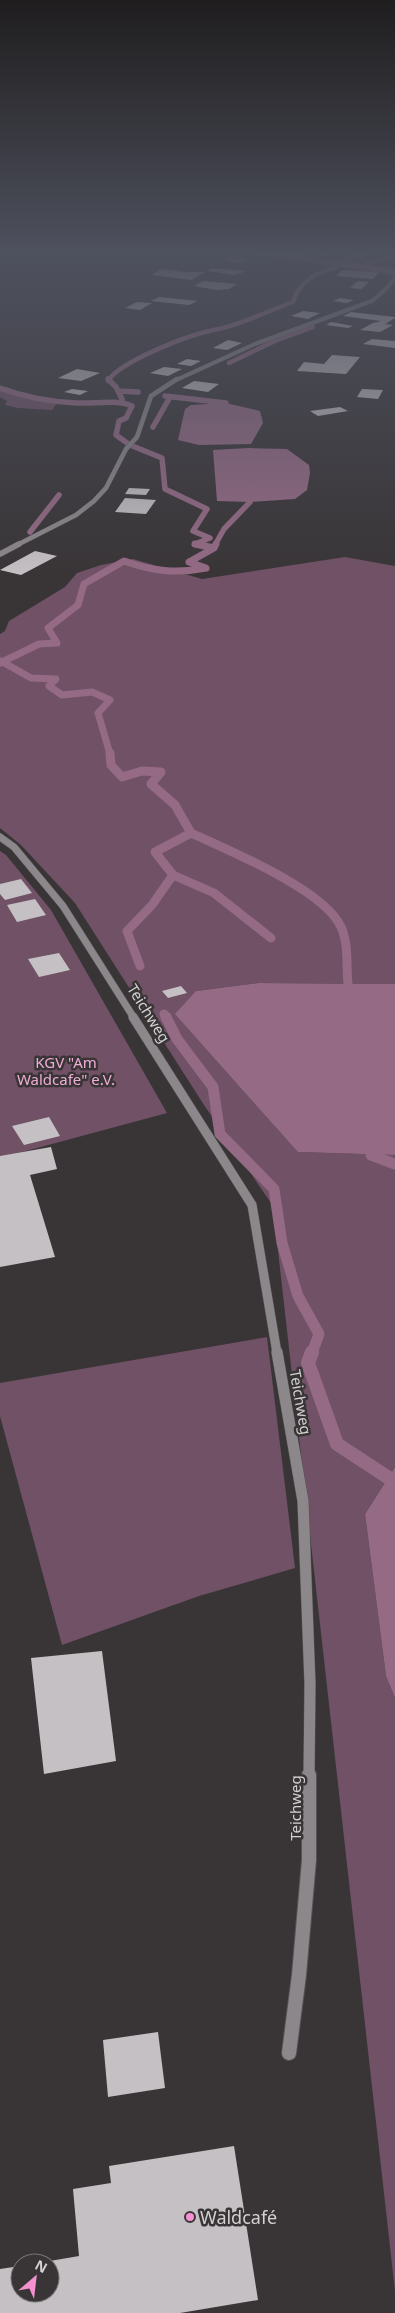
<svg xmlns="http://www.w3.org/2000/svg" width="395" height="2313" font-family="'Noto Sans',sans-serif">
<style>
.green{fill:#715165}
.water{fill:#946a84}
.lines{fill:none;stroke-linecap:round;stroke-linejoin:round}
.stream-far5{stroke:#946a84;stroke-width:4.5}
.stream-far4{stroke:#946a84;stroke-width:5.5}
.stream-far3{stroke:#946a84;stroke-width:7}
.stream-far2{stroke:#946a84;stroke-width:9}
.stream-far1{stroke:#946a84;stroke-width:11}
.stream{stroke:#946a84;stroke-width:14}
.building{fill:#c5c0c3}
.minor-far6-casing{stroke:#565355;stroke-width:4.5}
.minor-far5-casing{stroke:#565355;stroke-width:5}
.minor-far4-casing{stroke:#565355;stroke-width:6}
.minor-far3-casing{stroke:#565355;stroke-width:8}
.minor-far2-casing{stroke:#565355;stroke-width:10}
.minor-far1-casing{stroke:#565355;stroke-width:12}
.minor-casing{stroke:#565355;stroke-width:16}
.major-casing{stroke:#565355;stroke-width:1}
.minor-far6{stroke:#8c878a;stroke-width:4}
.minor-far5{stroke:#8c878a;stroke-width:4.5}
.minor-far4{stroke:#8c878a;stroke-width:5.5}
.minor-far3{stroke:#8c878a;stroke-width:7}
.minor-far2{stroke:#8c878a;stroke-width:9}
.minor-far1{stroke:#8c878a;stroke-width:11}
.minor{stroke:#8c878a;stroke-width:14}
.major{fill:#ab6f97;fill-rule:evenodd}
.poi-dot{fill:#f590d1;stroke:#393537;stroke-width:2}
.labels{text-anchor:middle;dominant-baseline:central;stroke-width:5;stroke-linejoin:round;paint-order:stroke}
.street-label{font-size:15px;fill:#d3d1d2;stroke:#393537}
.park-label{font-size:15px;fill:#efacd5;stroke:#393537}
.near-poi-label{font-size:18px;fill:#d3d1d2;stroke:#393537;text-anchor:start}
</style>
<rect width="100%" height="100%" fill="#393537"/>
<path class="green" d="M0 386 41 399 58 401 52 410 18 408 5 405 7 401 0 397Z
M345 557 395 566V984L258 983 196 991 298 1152 395 1155V1467L365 1514 386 1676 395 1698V2291L273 1206 204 1105 75 903 21 845 0 828V634L5 631 9 621 65 587 77 573 101 565 133 559 202 579Z
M0 851 6 855 51 910 167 1113 0 1158Z
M267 1337 295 1568 199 1596 62 1645 0 1416V1383Z"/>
<path class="water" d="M226 403 260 411 263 423 251 444 199 445 178 440 185 409 191 405Z
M248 448 287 449 309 465 310 473 307 490 295 499 250 502 217 501 213 450Z
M258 983 395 984V1155L298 1152 175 1014 196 991Z
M395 1467V1698L386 1676 365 1514Z"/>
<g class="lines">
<path class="stream-far5" d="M364 264 395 257
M229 363 275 341 313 327
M108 381C117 364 177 340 198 334 210 330 223 329 236 324 255 318 274 309 293 302 299 281 317 272 337 267"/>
<path class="stream-far4" d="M108 379 116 387 122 399
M0 388C25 397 51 402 77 403 95 404 116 399 132 406L126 418 119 421 116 435 130 445 162 458 165 489 207 509 193 531 210 538 195 544 201 545
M118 391 138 392
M165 396 226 403
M153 427 170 397
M30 532 59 495
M215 545 224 529 250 502"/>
<path class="stream-far3" d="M214 548 216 544
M1 661 31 678 56 679 49 686 62 695 92 692 110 700 98 713 110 754
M0 663 39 644 57 643 48 628 78 605 84 584 124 561C152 571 176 574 206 568L189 562 214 548 195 544"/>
<path class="stream-far2" d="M110 753 111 765 122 777 142 771 161 772 151 784 175 805 191 833 155 852 173 875 152 905 127 931 140 966
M191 833C228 850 325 890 341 927 349 944 346 966 348 984
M173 875 214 893 271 938
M164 1014 166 1018"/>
<path class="stream-far1" d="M166 1017 177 1039 213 1087 220 1134 274 1189 282 1243 298 1296 319 1334 312 1353
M371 1155 395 1164"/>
<path class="stream" d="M312 1352 308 1363 337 1444 395 1482"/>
</g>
<path class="building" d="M312 250H318L337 252 329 255 306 253Z
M231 257 249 260 238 263 220 260Z
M212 268 246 271 235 275 207 271Z
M161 269 185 272H205L191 280 152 275Z
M342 270 379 272 373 279 336 276Z
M203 281 237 284 229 289 217 290 194 286Z
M358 281 369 282 361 289 350 288Z
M159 297 198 301 189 305 151 301Z
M340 298 354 300 347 303 333 301Z
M137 302 152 303 140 310 125 308Z
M303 311 320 313 308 319 291 316Z
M351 312 395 317V318L385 324 393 325 380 332 360 330 373 323 381 321 343 316Z
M331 322 353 326 348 328 326 325Z
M372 339 395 341V348L363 344Z
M228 340 242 343 227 350 213 348Z
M332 355 360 357 346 374 297 371 304 362 324 364Z
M187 359 201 361 191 366 177 364Z
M164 367 182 369 168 376 150 373Z
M77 369 100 373 81 381 58 378Z
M194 381 219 384 208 392 182 388Z
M72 389 88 391 80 395 64 392Z
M362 389 383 390 378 399 357 397Z
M340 407 348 411 318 416 310 411Z
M129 488 150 489 146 495 125 494Z
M125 498 156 500 146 514 115 512Z
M35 551 57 556 21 575 0 570Z
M21 879 32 893 5 900 0 894V884Z
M35 899 46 915 17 922 7 905Z
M59 953 70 970 39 977 28 959Z
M181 986 187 993 168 998 162 991Z
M49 1117 60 1136 24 1145 12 1126Z
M51 1147 57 1169 30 1175 55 1257 0 1267V1156Z
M102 1651 116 1761 44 1774 31 1658Z
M158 2032 165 2088 108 2097 103 2040Z
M234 2146 258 2300 180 2313H0V2269L20 2266V2293H50V2263L44 2262 79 2256 73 2189 111 2183 109 2166Z"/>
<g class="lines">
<defs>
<path id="minor-far6" d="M337 263 377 250
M174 381 255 344 372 301 387 288 395 277"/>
<path id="minor-far5" d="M17 545 76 515 94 501 106 488 126 449 137 437 151 396 177 379"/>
<path id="minor-far4" d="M0 554 19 544"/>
<path id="minor-far3" d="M0 837 14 847 63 906 134 1018"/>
<path id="minor-far2" d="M133 1017 252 1205 277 1353"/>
<path id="minor-far1" d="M277 1352 303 1501 310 1684 309 1777"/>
<path id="minor" d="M289 2053 299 1975 309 1860V1775"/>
<path id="major" d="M246 250H269L395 269V275L251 253Z"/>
</defs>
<use href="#minor-far6" class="minor-far6-casing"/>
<use href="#minor-far5" class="minor-far5-casing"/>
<use href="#minor-far4" class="minor-far4-casing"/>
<use href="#minor-far3" class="minor-far3-casing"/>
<use href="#minor-far2" class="minor-far2-casing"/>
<use href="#minor-far1" class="minor-far1-casing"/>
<use href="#minor" class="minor-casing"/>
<use href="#major" class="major-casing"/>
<use href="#minor-far6" class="minor-far6"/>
<use href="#minor-far5" class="minor-far5"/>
<use href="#minor-far4" class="minor-far4"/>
<use href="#minor-far3" class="minor-far3"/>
<use href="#minor-far2" class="minor-far2"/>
<use href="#minor-far1" class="minor-far1"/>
<use href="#minor" class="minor"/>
<use href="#major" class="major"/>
</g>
<linearGradient id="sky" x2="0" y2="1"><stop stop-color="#1f1d1e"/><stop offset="0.44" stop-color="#4e515e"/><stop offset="1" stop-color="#4e515e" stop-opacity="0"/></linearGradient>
<rect width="395" height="574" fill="url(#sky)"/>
<circle class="poi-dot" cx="190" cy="2217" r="5"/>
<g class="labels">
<g class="street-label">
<text transform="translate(149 1013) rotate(58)">Teichweg</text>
<text transform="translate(301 1402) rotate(80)">Teichweg</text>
<text transform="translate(295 1808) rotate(-90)">Teichweg</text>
</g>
<g class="park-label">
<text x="66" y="1062">KGV "Am<tspan x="66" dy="17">Waldcafe" e.V.</tspan></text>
</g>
<g class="near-poi-label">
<text x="200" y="2217">Waldcafé</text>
</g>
</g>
<g transform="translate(35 2278) rotate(28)"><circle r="24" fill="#393537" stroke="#777375"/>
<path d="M0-4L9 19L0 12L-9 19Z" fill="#f590d1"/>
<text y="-8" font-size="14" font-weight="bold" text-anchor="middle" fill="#d3d1d2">N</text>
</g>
</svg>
